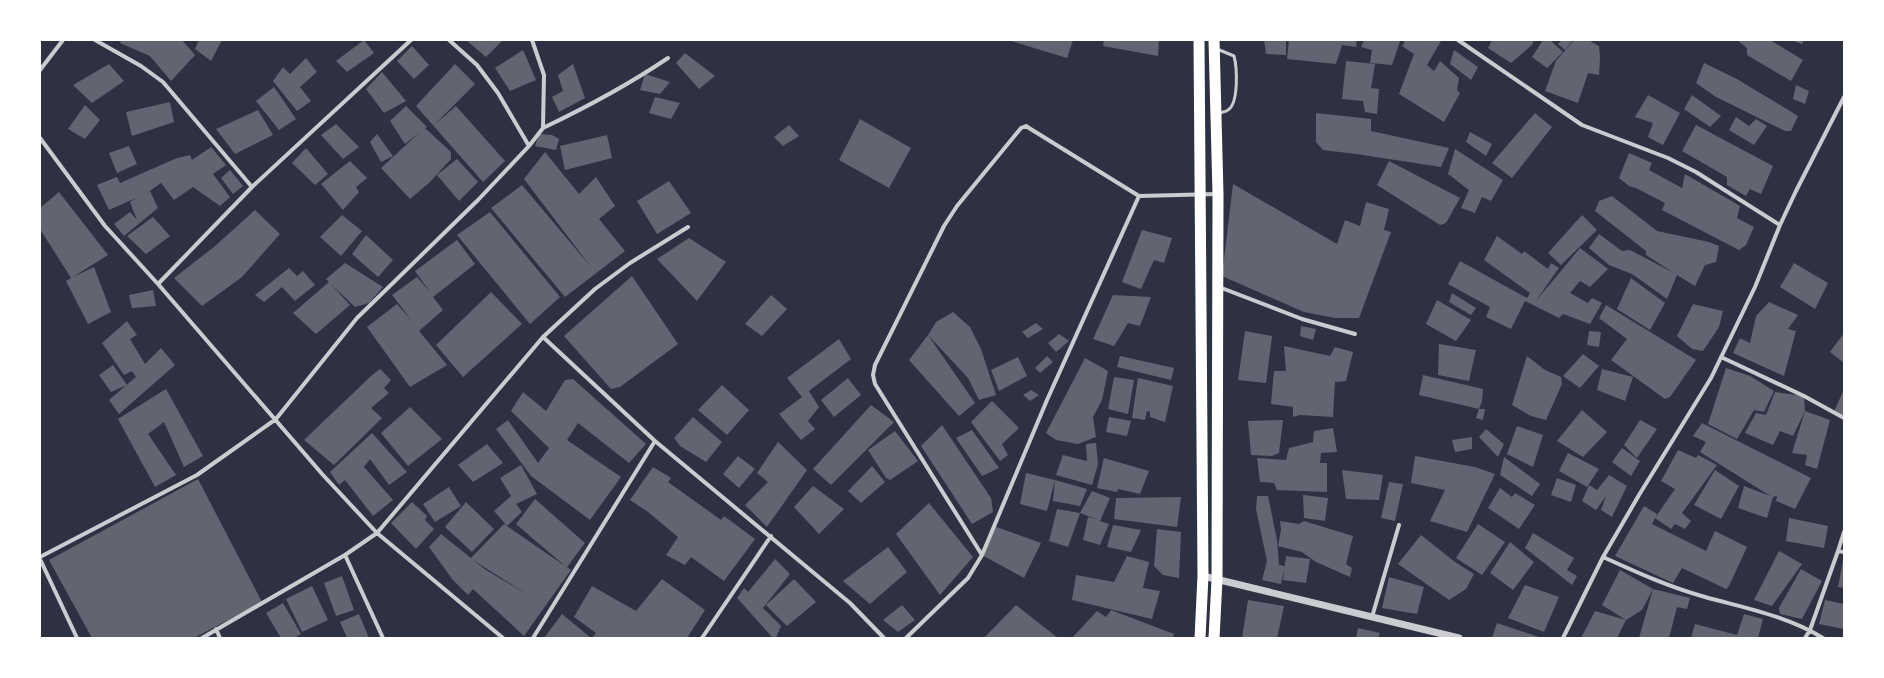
<svg xmlns="http://www.w3.org/2000/svg" width="1884" height="678" font-family="Bitter,serif">
<style>
.building{fill:#626471;fill-rule:evenodd}
.lines{fill:none;stroke-linecap:round;stroke-linejoin:round}
.service{stroke:#caccd0;stroke-width:3}
.minor{stroke:#caccd0;stroke-width:4}
.tertiary{stroke:#caccd0;stroke-width:7}
.trunk{stroke:#fff;stroke-width:11}
</style>
<rect width="100%" height="100%" fill="#2d3142"/>
<path class="building" d="M121 40H182L195 55 171 81 150 56 120 43Z
M199 40H222L211 61 195 49Z
M364 40 374 53 347 72 336 61Z
M466 40H503L486 57Z
M1008 40H1073L1067 58Z
M1104 40H1159L1158 56 1103 46Z
M1264 40H1286V55L1266 54Z
M1289 40H1357L1356 47 1342 45 1336 64 1287 59Z
M1364 40 1400 41 1392 65 1370 63 1372 50 1361 47Z
M1400 40 1441 41 1427 65 1434 71 1440 61 1459 78 1457 90 1460 93 1444 122 1399 94 1414 54 1402 46 1405 42Z
M1492 40H1534L1532 45 1511 63 1488 48Z
M1543 40H1550L1563 52 1547 68 1532 57Z
M1561 40H1573L1565 50 1558 44Z
M1574 40H1588L1599 46 1600 58 1599 75 1588 73 1578 103 1545 91 1556 61Z
M1737 40H1770L1803 60 1791 81 1747 55V48Z
M1791 40H1804L1802 44Z
M412 46 429 65 414 79 397 61Z
M523 50 536 80 510 91 495 68Z
M1454 50 1478 67 1471 80 1450 64Z
M685 53 715 76 699 89 676 63Z
M306 58 317 72 300 87 311 101 297 111 273 81 283 67 290 74Z
M1346 61 1375 64 1371 88 1379 89 1377 114 1365 112 1363 101 1342 99Z
M1704 63 1737 79 1798 116 1791 131H1785L1716 97 1696 83Z
M109 64 124 81 92 103 73 85Z
M455 64 475 84 434 125 456 106 505 161 483 182 416 106Z
M573 64 585 98 559 112 552 97 563 91 558 75Z
M382 72 406 101 384 113 366 89Z
M645 74 670 82 660 94 640 90Z
M1796 85 1809 91 1805 104 1793 99Z
M274 87 296 119 279 130 256 101Z
M1648 95 1680 113 1663 145 1648 137 1653 123 1635 117Z
M1692 95 1721 116 1710 127 1684 109Z
M655 97 680 103 671 119 649 113Z
M170 102 174 122 132 136 126 112Z
M85 105 100 120 85 139 68 129Z
M406 106 427 127 425 128 451 152V159L430 182 410 199 381 168 420 132 405 144 390 121Z
M258 110 273 135 235 154 216 129Z
M1316 113 1371 119V131L1449 148 1441 167 1356 154 1323 150 1316 142Z
M1535 113 1552 127 1512 178 1492 163Z
M1736 117 1749 126 1756 119 1767 126 1754 145 1729 130Z
M860 119 911 148 889 188 839 160Z
M336 124 359 147 343 159 321 135Z
M789 125 799 136 783 146 774 137Z
M1696 125 1773 166 1761 194 1750 189 1746 196 1727 185V177L1682 151Z
M1470 132 1492 144 1486 156 1466 142Z
M377 134 393 156 381 162 370 142Z
M539 134 552 135 559 139 556 150 535 146Z
M607 135 612 158 565 170 560 146Z
M129 146 137 164 117 173 109 153Z
M211 147 226 165 213 174 230 197 220 206 193 187 174 200 161 183 144 195 150 191 158 208 124 236 114 224 130 212 137 220 130 202 136 198 109 210 97 185 117 177 120 183 177 158 190 155 192 160Z
M306 148 328 174 315 185 292 163Z
M1455 149 1503 180 1491 201 1482 197 1475 213 1461 208 1469 190 1448 174Z
M545 152 579 194 596 177 615 206 599 219 625 251 565 297 491 208 522 185 591 267 524 179Z
M1629 153 1652 163 1649 170 1682 188 1685 174 1740 206 1737 218 1754 227 1746 245 1739 250 1662 210 1665 203 1636 188 1629 186 1619 178Z
M457 159 478 182 459 201 437 175Z
M350 161 367 178 356 187 359 192 343 210 321 184Z
M1389 161 1460 198 1446 223 1440 225 1377 185Z
M230 170 243 186 233 194 221 178Z
M669 181 691 213 657 234 637 201Z
M1233 184 1337 244 1345 220 1360 226 1366 202 1389 209 1384 230 1391 232 1359 318H1335L1304 312 1222 276Z
M59 192 108 255 73 277 94 267 111 312 88 324 66 281 71 278 40 229V208Z
M1612 196 1657 231 1709 242 1719 246 1716 262 1705 265 1695 286 1677 275 1667 299 1632 274 1609 265 1589 248 1599 234 1622 251 1630 250 1674 273 1646 255V251L1595 211 1599 201Z
M255 210 280 234 242 277 202 306 174 278 214 247Z
M490 212 560 297 530 324 457 235Z
M342 215 362 231 341 256 320 237Z
M1582 215 1597 230 1561 265 1548 253Z
M153 217 170 236 146 254 127 236Z
M1142 230 1172 238 1164 263 1154 260 1141 289 1122 282Z
M366 235 393 260 378 277 352 254Z
M1497 236 1522 254 1524 251 1548 269 1551 263 1559 268 1535 302 1580 248 1608 269 1590 287 1580 281 1570 293 1588 303 1592 298 1602 303 1590 324 1563 314 1559 318 1525 301 1511 329 1486 317 1490 307 1448 284 1460 261 1527 298 1530 293 1484 260Z
M689 238 726 262 697 301 657 259Z
M457 240 475 264 433 297 443 310 419 331 447 365 410 387 367 327 397 304 412 321 392 295 417 277 430 292 415 271Z
M345 263 383 287 369 303 355 307 331 284 350 305 316 334 293 313 329 282 326 279Z
M1794 263 1828 283 1815 309 1780 287Z
M289 268 297 276 303 271 315 285 295 301 282 287 264 302 255 295Z
M632 276 678 344 620 387 611 389 564 336Z
M1631 278 1665 303 1650 330 1617 309Z
M153 290 156 306 132 308 129 295Z
M491 292 522 324 463 377 436 345Z
M1452 293 1476 308 1471 315 1449 302Z
M771 295 787 309 762 336 745 324Z
M1113 295 1151 297 1140 326 1128 323 1114 346 1093 339Z
M1437 300 1471 320 1456 341 1426 324Z
M1769 302 1798 315 1788 329 1796 331 1784 376 1733 353 1740 338 1750 343 1756 316Z
M1693 304 1723 311 1719 327 1703 351 1692 349 1677 336Z
M1606 305 1696 360 1670 397 1665 399 1611 360 1627 339 1599 318Z
M953 312 970 327 981 349 996 395 979 400 968 378 928 335 936 322Z
M127 321 137 335 130 339 145 364 161 348 175 365 119 414 109 400 136 377 132 371 124 375 102 343Z
M1036 323 1043 329 1028 338 1022 332Z
M1301 326 1316 329 1313 340 1300 336Z
M1245 331 1272 336 1266 383 1238 380Z
M1589 331 1601 332 1599 347 1587 345Z
M1844 333V363L1830 352Z
M1059 334 1069 341 1056 352 1048 343Z
M928 335 975 403 959 416 909 360Z
M839 339 851 359 809 391 819 407 808 421 815 429 801 440 779 414 802 397 787 378Z
M1439 344 1476 350 1469 381 1438 375Z
M1284 346 1330 356 1335 347 1353 352 1346 381 1335 382 1333 417 1300 415 1293 417V407L1271 404 1274 371H1286Z
M1583 354 1599 366 1580 388 1563 376Z
M1047 356 1053 362 1040 373 1035 368Z
M1120 356 1174 368 1171 380 1117 367Z
M1527 356 1545 370 1561 377 1562 384 1546 420 1531 416 1512 405Z
M1018 357 1027 376 999 391 991 370Z
M1085 358 1108 371 1102 400 1093 417 1096 437 1078 444 1056 440 1046 433Z
M113 365 127 385 111 392 99 375Z
M1726 368 1750 376 1774 391 1764 412 1754 410 1737 439 1708 424Z
M380 369 391 380 384 388 389 393 371 408 382 418 334 465 304 440 371 376Z
M1602 369 1633 377 1625 401 1597 390Z
M1423 375 1483 389 1482 401 1479 409 1419 395Z
M1114 377 1134 380 1128 414 1108 409Z
M848 378 861 395 834 417 821 400Z
M1138 378 1173 386 1165 422 1150 417V412L1147 411 1145 420 1132 418Z
M573 379 646 444 629 463 578 423 567 440 621 477 590 520 531 476 496 429 508 420 538 463 549 448 511 411 523 392 546 411 565 380Z
M722 385 749 410 727 435 698 410Z
M166 389 203 456 184 467 164 422 148 434 176 475 155 487 118 419Z
M1844 389V416L1834 412Z
M1031 390 1039 395 1030 401 1023 395Z
M1775 392 1804 396 1805 411 1793 436 1780 431 1773 445 1745 433 1756 413 1766 415Z
M992 401 1019 428 1002 444 1008 455 1000 461 971 422Z
M871 405 894 422 831 485 813 469Z
M410 407 442 439 408 466 381 433Z
M1479 409H1485L1483 420 1476 418Z
M1582 410 1607 432 1583 457 1557 441Z
M1805 411 1830 420 1817 469 1805 465 1807 455 1792 453Z
M693 417 722 442 706 462 680 446 674 438Z
M1109 417 1131 421 1127 436 1106 432Z
M1283 420 1279 453 1272 456 1251 455 1248 421Z
M1640 420 1657 429 1637 458 1624 445Z
M1702 423 1811 478 1795 509 1776 501 1777 496 1772 497 1700 452 1706 442 1693 436Z
M942 425 991 498 993 512 972 524 921 446Z
M1517 426 1543 435 1533 467 1507 454Z
M1333 428 1337 452 1321 453 1320 463H1327V492L1277 490 1274 483 1260 482 1257 458 1286 460 1289 448 1313 442 1314 431Z
M1486 429 1504 444 1498 457 1479 437Z
M972 430 999 468 982 476 956 438Z
M895 431 918 461 890 480 886 478 868 450Z
M372 433 407 472 389 485 370 459 364 467 393 500 373 516 345 480 339 485 330 472Z
M1472 437V449L1455 452 1452 440Z
M778 442 807 470 767 527 745 505 768 482 757 473Z
M1096 443 1098 464 1092 485 1056 475 1063 455 1087 461 1086 444Z
M487 444 503 463 473 482 458 465Z
M1622 448 1640 461 1631 476 1612 462Z
M1678 450 1696 458 1698 455 1717 465 1682 513 1691 521 1685 529 1675 524 1671 529 1655 518 1675 489 1661 481Z
M1568 453 1599 469 1587 487 1559 471Z
M738 456 755 469 739 488 723 474Z
M1415 456 1475 467 1495 474 1467 532 1430 521 1445 490 1411 483Z
M1504 457 1540 484 1532 496 1500 475Z
M1104 458 1149 471 1140 494 1118 489 1117 492 1097 488Z
M521 465 537 494 516 504 522 512 507 526 494 511 511 496 500 478Z
M872 466 885 482 861 503 848 491Z
M653 467 671 478 668 482 721 520 724 516 755 539 724 581 691 557 685 565 666 555 678 537 648 512 630 500Z
M1342 470 1383 475 1379 500 1346 499Z
M1715 470 1739 486 1721 519 1694 505Z
M1026 473 1055 480 1047 511 1020 504Z
M1609 475 1627 486 1612 517 1601 510 1606 496 1596 510 1582 501 1589 485 1597 490Z
M1557 478 1576 485 1571 502 1551 495Z
M198 479 262 602 194 638H92L49 560Z
M1055 480 1087 489 1080 506 1053 501Z
M1389 482 1403 484 1395 521 1381 518Z
M813 486 844 509 819 534 794 507Z
M1744 486 1773 497 1767 518 1738 508Z
M449 487 461 506 435 522 423 504Z
M1500 488 1512 497 1515 493 1535 505 1519 529 1488 508Z
M1092 491 1110 498 1100 521 1109 524 1100 545 1083 540 1088 517 1098 520 1080 513Z
M1303 495 1328 498 1325 521 1304 518Z
M1257 496H1268L1277 540 1279 565 1285 566 1281 584 1262 580 1267 561 1256 509Z
M1181 497 1177 527 1114 519 1116 498Z
M535 499 585 543 567 567 571 570 524 636 473 589 468 595 452 579 429 547 441 534 471 558 504 524 565 566 516 524ZM473 560 528 595 486 570Z
M412 502 427 516 425 520 434 529 416 549 391 523Z
M466 502 494 529 472 552 445 527Z
M929 503 973 557 940 595 896 534Z
M1644 506 1657 514 1652 524 1706 551 1715 531 1747 547 1729 586 1726 589 1682 568 1673 583 1615 556Z
M1057 509 1080 513 1068 547 1049 541Z
M1789 518 1828 526 1824 548 1786 541Z
M1280 521 1299 524 1304 521 1353 536 1346 564 1352 568 1350 577 1316 562 1302 552 1278 546 1281 530Z
M1478 524 1505 542 1482 575 1456 558Z
M1113 525 1141 530 1131 552 1107 547Z
M994 526 1041 543 1024 578 982 555Z
M1157 529 1181 532 1179 578 1163 575 1154 566Z
M1533 533 1574 558 1567 570 1577 576 1572 585 1525 548Z
M1421 535 1455 562 1474 574 1466 589 1449 600 1398 564Z
M1510 542 1534 562 1513 590 1490 573Z
M888 547 907 572 870 604 843 581Z
M1779 551 1802 564 1772 606 1754 600Z
M1127 556 1149 562 1143 588 1160 591 1152 619 1072 600 1076 575 1114 582Z
M1286 556 1310 559 1306 583 1283 580Z
M775 559 790 574 763 608 781 626 776 638H773L737 598 744 588 748 592Z
M1843 560 1844 561V588L1838 587Z
M1801 569 1822 581 1802 619 1780 614 1779 608Z
M1620 570 1653 589 1642 610 1626 620 1602 605Z
M342 576 354 610 336 616 324 583Z
M1389 577 1424 587 1417 614 1382 608Z
M662 579 705 610 687 638H592L596 633 574 617 592 586 636 611Z
M794 579 816 602 787 626 766 605Z
M1525 585 1559 597 1544 632 1508 618Z
M312 586 328 620 302 632 286 599Z
M1653 589 1690 598 1687 609 1677 607 1669 638H1639Z
M1248 600 1284 606 1277 638H1242Z
M1825 600 1844 604V629L1819 624Z
M283 603 301 634 294 638H281L266 613Z
M902 605 915 620 898 632 883 620Z
M1016 605 1058 638H984Z
M1111 610 1174 634 1173 638H1072L1097 611 1106 617Z
M1595 611 1626 620 1617 638H1581Z
M359 614 369 638H347L340 622Z
M562 614 585 633 591 638H544Z
M1744 614 1763 619 1758 638H1691L1695 624 1737 635Z
M1497 623 1539 637 1492 638Z
M1358 628 1380 633 1378 638H1356Z"/>
<g class="lines">
<path class="service" d="M1217 49 1234 56C1237 67 1239 103 1228 110 1226 112 1222 112 1219 113"/>
<path class="minor" d="M95 40 141 66 163 82 252 187
M449 40 477 65 498 93 529 146
M1458 40 1582 125 1668 158 1696 172 1780 225
M40 70 63 40
M543 128C587 107 628 85 668 58
M40 138 105 226 158 284 323 475 377 533 503 638
M158 284 252 187 411 40
M1219 287 1302 319 1355 334
M543 337 655 441 850 603 884 638
M1721 357 1804 396 1844 418
M1844 532 1838 551 1844 552
M345 555 383 638
M982 555 875 384 873 375 875 365 944 226 957 206 1021 128 1026 126 1029 128 1139 196
M40 557 197 475 276 419 357 318 478 200 529 146 543 128 544 75 532 40
M1603 557C1636 572 1669 587 1705 597 1745 608 1787 616 1823 638
M40 559 77 638
M1372 617 1399 525
M216 629 220 638
M202 638 345 555 377 533 543 337 595 289 630 263 688 227
M533 638 655 441
M702 638 771 536
M906 638 968 578 982 555 1047 400 1139 196 1217 194
M1563 638 1603 557 1639 495 1711 378 1755 287 1780 225 1796 191 1844 97
M1805 638 1810 630 1838 551"/>
<path class="tertiary" d="M1203 576 1459 638"/>
<path class="trunk" d="M1199 40 1203 576 1200 638
M1214 40 1218 194 1217 580 1214 638"/>
</g>
<rect width="1884" height="678" fill="none" stroke="#ffffff" stroke-width="82"/>
</svg>
